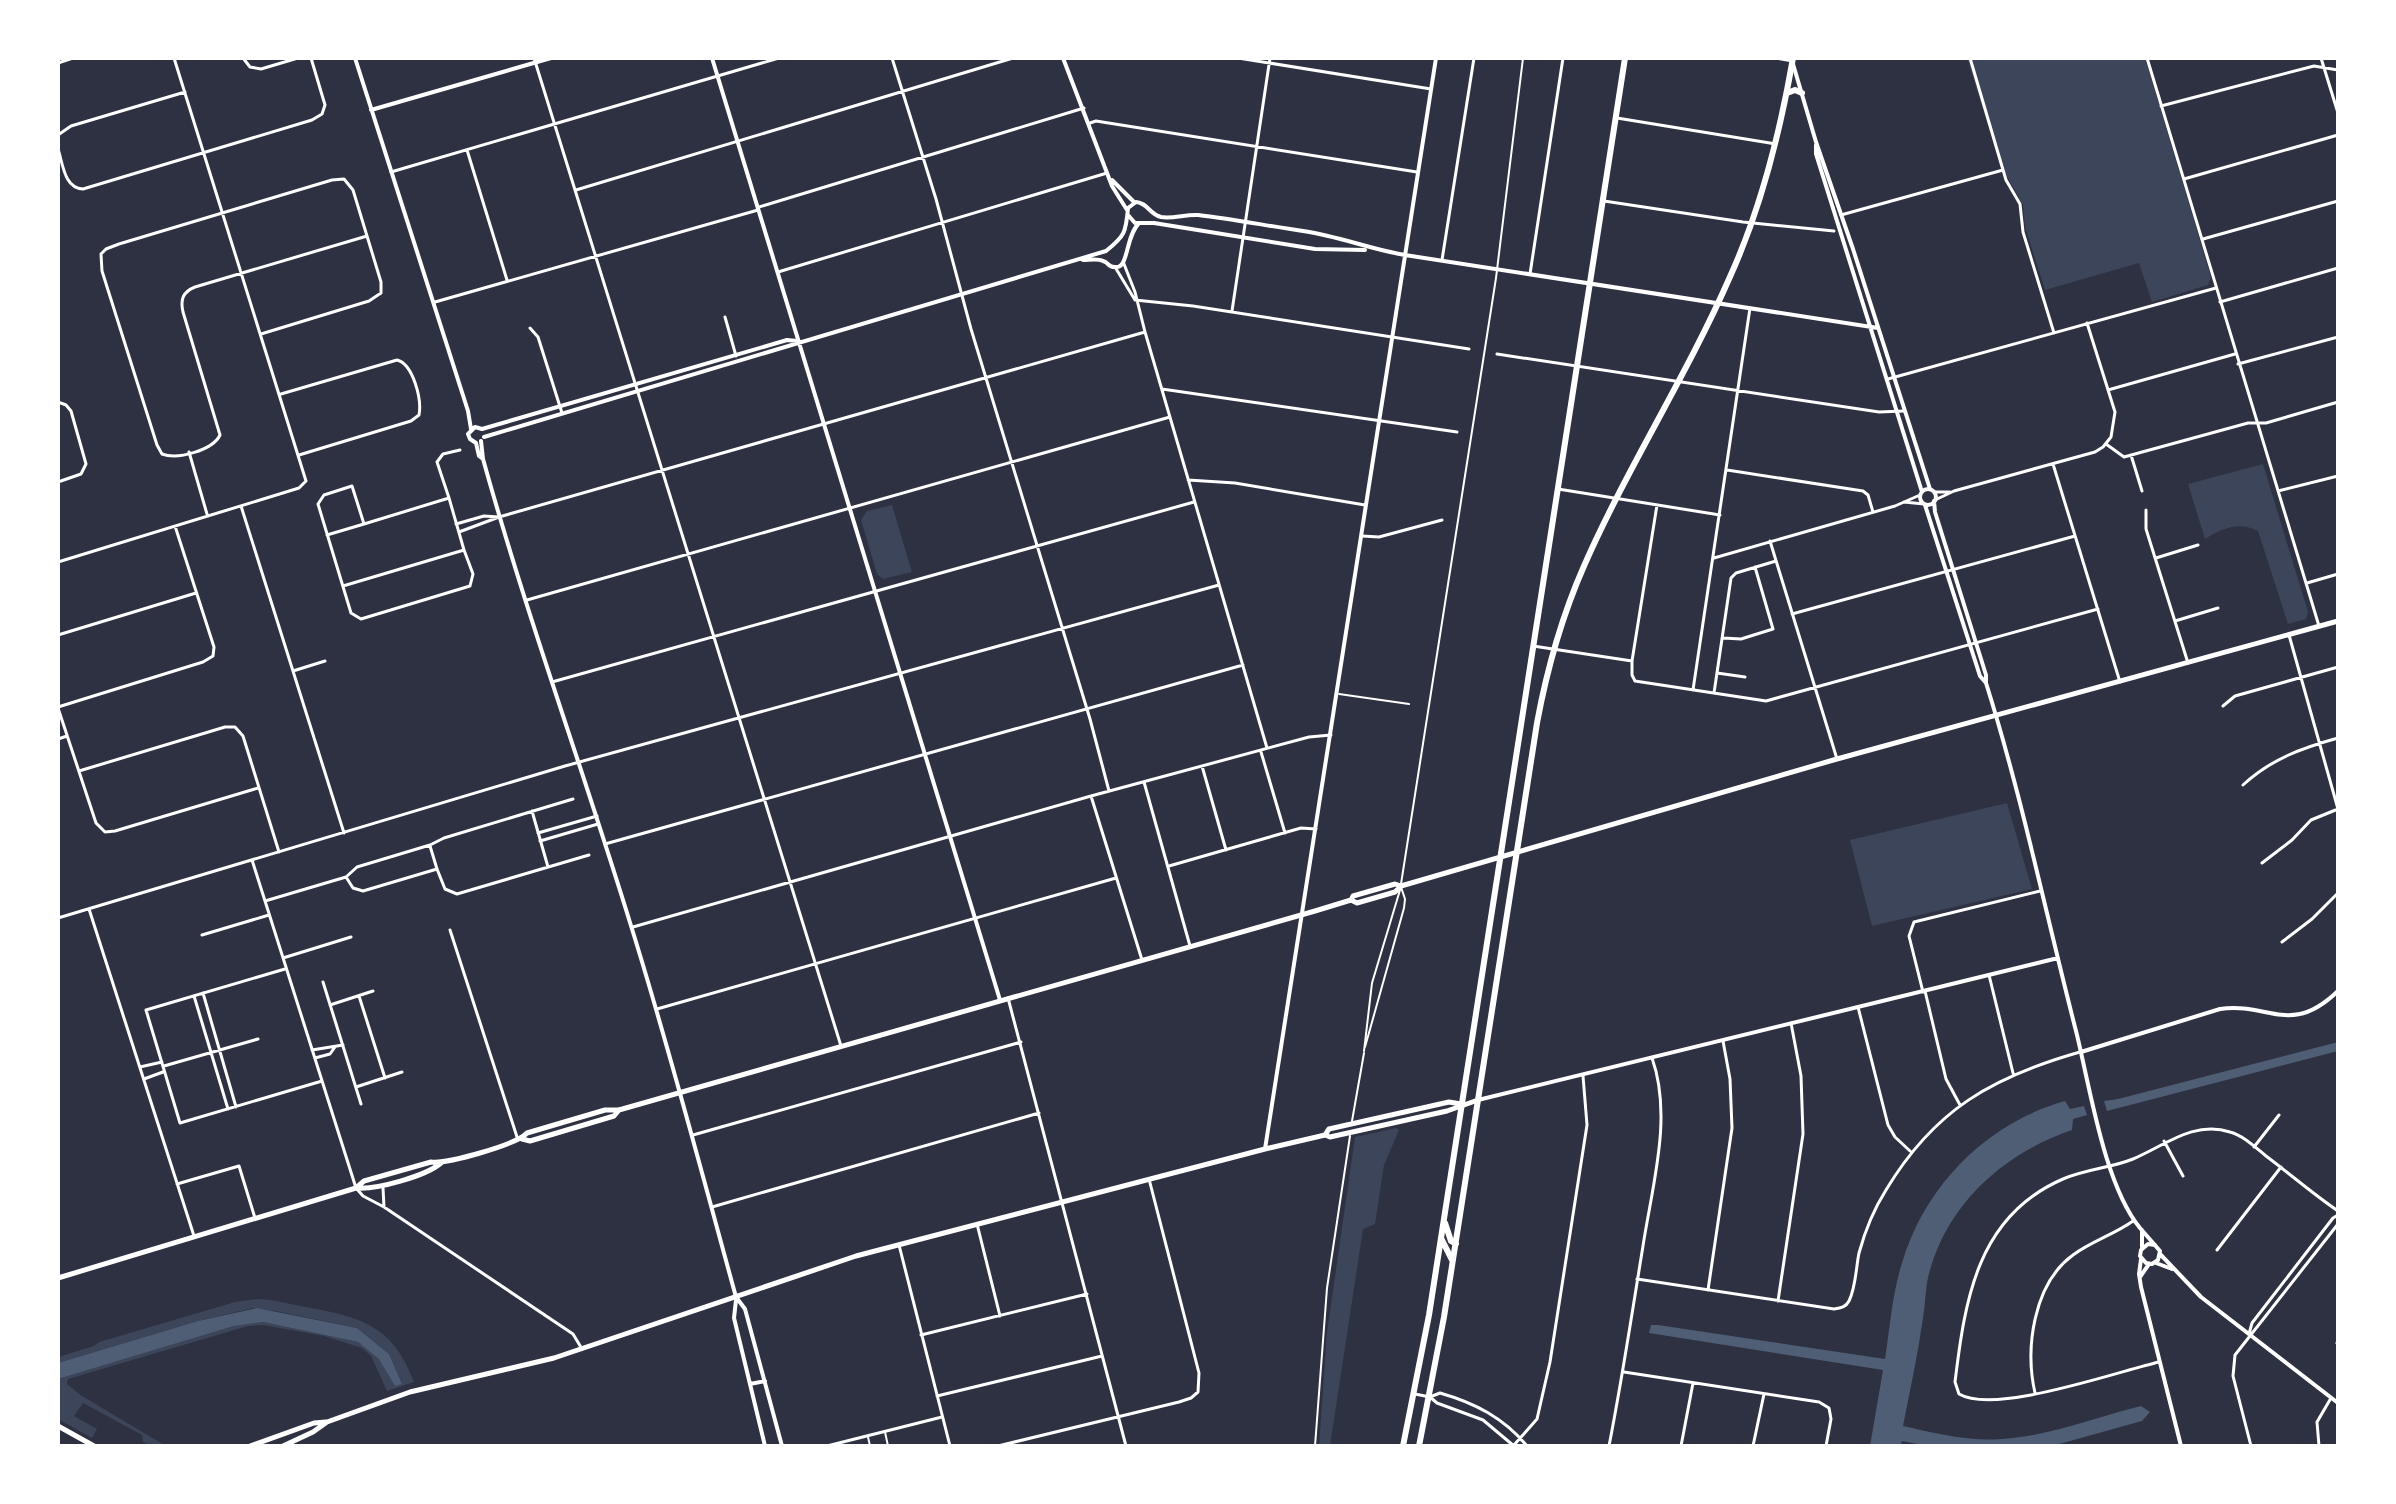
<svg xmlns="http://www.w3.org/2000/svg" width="2396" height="1504" font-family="Literata,serif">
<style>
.green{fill:#3c4559}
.water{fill:#4f5d75}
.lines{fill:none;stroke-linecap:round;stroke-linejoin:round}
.service{stroke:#fff;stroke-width:2}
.minor{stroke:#fff;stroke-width:3}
.tertiary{stroke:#fff;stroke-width:4}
.secondary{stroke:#fff;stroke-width:5}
.trunk{stroke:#fff;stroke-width:6}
</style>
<rect width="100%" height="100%" fill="#2d3142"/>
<path class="green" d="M1967 58H2145L2211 277 2208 285 2152 302 2139 263 2045 290 2025 227 2023 205 2000 164Z
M2263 464 2308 612 2306 619 2288 624 2258 531C2240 521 2222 528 2205 539L2188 484Z
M892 505 912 572 883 579 877 574 861 520 867 511Z
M2007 803 2032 889 1872 926 1850 840Z
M1396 1128 1399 1130 1384 1165 1375 1224 1363 1229 1330 1446H1319L1327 1332 1355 1137Z
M256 1299C273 1299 289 1304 306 1307 360 1317 393 1325 414 1382L387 1391 371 1356 362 1348 324 1336 263 1325 248 1326 68 1379 67 1384 82 1396 166 1446H151L143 1442 142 1435 83 1403 74 1416 97 1429 92 1438 58 1419V1379L234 1326 263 1322 358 1342 371 1350 402 1384 389 1354 357 1328 276 1311 253 1308 198 1321 58 1363V1357L94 1346 99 1342 235 1302Z"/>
<path class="water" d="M2338 1042V1051L2107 1111 2104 1101 2118 1099Z
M2065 1101 2070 1109 2084 1106 2087 1115 2073 1119 2072 1130C2005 1153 1950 1201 1930 1270 1925 1286 1926 1301 1923 1318 1918 1354 1910 1390 1903 1426 1934 1433 1971 1442 2002 1439 2050 1436 2096 1417 2141 1406L2150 1412 2142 1421 2052 1446H1928L1902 1441 1900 1446H1870L1883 1370 1649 1333 1651 1325H1658L1885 1359C1890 1328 1892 1294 1902 1263 1925 1185 1987 1123 2065 1101Z
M257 1308 357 1328 389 1354 402 1384 395 1386 379 1359 358 1342 263 1322 234 1326 58 1379V1363L198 1321Z"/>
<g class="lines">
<path class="service" d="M1339 694 1409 704
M1401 884 1496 278 1523 58
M1365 1047 1404 908 1405 899 1401 887
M1364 1051 1372 983 1400 890
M1352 1121 1364 1053
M885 1432 888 1446
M868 1437 870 1446
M1315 1446 1327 1288 1350 1136"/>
<path class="minor" d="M243 58 250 67 261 69 298 58
M534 58 841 1046
M892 58 936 199 971 329 1090 719 1109 791
M1238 58 1431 89
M1776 58 1793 61
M1970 58 2006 180 2020 204 2023 232 2054 333
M2147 58 2319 626
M2321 58 2338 113
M58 63 73 58
M2161 106 2314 66 2338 70
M1617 118 1776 144
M1090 123 1096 121 1417 172
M58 135 71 126 185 92
M58 149C63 164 64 188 83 189L312 120 322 114 325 105 311 58
M467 150 507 280
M391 172 779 58
M2184 179 2338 135
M576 190 1013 58
M1604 201 1743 222 1834 231
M759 207 1084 108
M1841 215 2003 170
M2203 239 2338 201
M1442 260 1474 58
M1124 264 1135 292 1145 332 1267 748
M1115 267 1135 300
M778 272 1107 173
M1530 274 1563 58
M1135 300 1193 306 1469 349
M435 302 758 210
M2220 302 2338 268
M1232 311 1270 58
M725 317 736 356
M530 328 538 337 562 413
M261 334 369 301 381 293V282L353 190 344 179 332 180 119 244 106 249 101 254 102 271 157 445 162 454C178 460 213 450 220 435L183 312C180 299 183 292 195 287L367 236
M1497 354 1879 412 1904 411
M2238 364 2338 337
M1888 379 2216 288
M1162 389 1457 432
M2108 390 2235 354
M281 394 397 360C413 364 422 399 419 415L411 421 299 455
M58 402 66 405 71 411 86 464 81 474 58 482
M2106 444 2124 457 2248 423H2266L2338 402
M189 452 207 514
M2131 455 2142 491
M2053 464 2120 682
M1727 470 1863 491 1868 495 1873 512
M1188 480 1235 483 1365 505
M1558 489 1720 515
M2278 491 2338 476
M1934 492H1950
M449 498 437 462 443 454 460 450
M1935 500 1954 491 2095 452 2103 447 2111 437 2115 412 2087 323
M1904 502 1924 504
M1657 505 1632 661V675L1635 681 1766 701 2098 609
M241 506 344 833
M2146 510V529L2188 663
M456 524 484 516 499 517
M459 532 499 517 1145 332
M327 535 364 524 352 486 324 495 318 504 351 613 361 619 470 586 473 574 464 550
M1362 536 1379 537 1442 520
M1770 541 1837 759
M1714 558 1895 506 1920 495
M2156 558 2198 545
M58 562 299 488 306 481 174 58
M2307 583 2338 574
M343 586 464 550 449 498 364 524
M527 600 1170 417
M1792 614 2075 536
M2175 621 2218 608
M58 635 196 593
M2289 635 2338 809
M1723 638 1741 639 1773 629 1755 567
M1533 646 1632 661
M293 671 325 661
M1717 673 1745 677
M552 682 1194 502
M1693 690 1750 308
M1714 693 1731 578 1736 573 1776 561
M2223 706 2235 696 2338 667
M58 707 203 662 213 656 214 647 175 526
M58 708 96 823 105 832 115 831 258 788
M58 739 67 736
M1261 752 1285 833
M1202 766 1226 850
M79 771 225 727H235L243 736 279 852
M1144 782 1190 946
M2243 785C2271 759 2302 748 2338 738
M1091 796 1142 960
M532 811 548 867
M538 833 597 816
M540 841 598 824
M605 844 1243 665
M430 846 437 869
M252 860 356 1188 363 1196 384 1207 573 1334 582 1349
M2262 863 2292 840 2311 820 2338 809
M1169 866 1301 828 1316 829
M346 877 353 888 363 891 437 869 445 889 457 894 589 855
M265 901 346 877 357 867 430 845 444 838 573 799
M89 909 194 1236
M58 918 565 766 1219 585
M633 927 1091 796 1309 737 1331 735
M450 930 518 1140
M202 935 269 915
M2282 942 2312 919 2338 893
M283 958 351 937
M285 969 146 1010 180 1123 322 1081
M1989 975 2013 1073
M323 982 361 1104
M1925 991 1946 1079 1960 1105
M1923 992 1909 936 1914 922 2040 891
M203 993 236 1107
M194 996 228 1109
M359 996 385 1078
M1008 998 1126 1446
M330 1005 373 991
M1858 1007 1888 1125 1895 1137 1910 1151
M657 1009 1116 878
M312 1050 343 1045
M315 1058 330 1054 335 1047
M164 1066 258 1039
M140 1067 162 1062
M144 1079 163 1072
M356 1087 402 1072
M693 1135 1021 1042
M2164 1141 2183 1176
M2254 1147 2279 1115
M177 1184 239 1166 255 1218
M383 1188 384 1207
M712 1207 1039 1113
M977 1224 1000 1316
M899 1245 950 1446
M2217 1250 2281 1167
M1637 1279 1834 1309C1841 1308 1846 1307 1849 1301 1856 1287 1856 1267 1859 1253 1865 1231 1874 1209 1886 1190 1934 1110 1992 1077 2080 1052
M1708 1290 1732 1128 1730 1079 1723 1041
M1778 1301 1803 1134 1801 1076 1791 1023
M2249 1334 2252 1323 2333 1218 2338 1215
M921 1335 1087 1294
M2337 1343 2338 1341
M2159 1362C2116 1372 1995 1415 1959 1394L1955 1382C1965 1300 1977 1216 2063 1179 2086 1169 2111 1168 2133 1159 2164 1146 2194 1120 2230 1132 2244 1136 2255 1147 2266 1156 2290 1174 2313 1194 2338 1211
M1624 1372 1819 1402 1829 1408 1831 1419 1826 1446
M2035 1393C2025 1349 2033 1284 2073 1255 2092 1241 2115 1234 2133 1221
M1415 1394 1430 1397 1437 1403 1483 1420 1514 1446
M937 1396 1102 1356
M1430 1397 1440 1393C1475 1403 1504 1418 1527 1446
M1514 1445 1537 1419 1550 1362 1587 1125 1583 1076
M827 1446 942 1417
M998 1446 1179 1402 1191 1398 1198 1392 1199 1373 1149 1179
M1609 1446C1622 1380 1632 1313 1643 1246 1652 1186 1673 1117 1652 1058
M1681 1446 1693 1383
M1753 1446 1764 1394
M2251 1446 2233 1376 2235 1355 2338 1224
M2319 1446 2317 1422 2331 1398"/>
<path class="tertiary" d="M355 58 468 411 471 429
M712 58 1000 1000
M1063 58 1112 186 1127 210
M1793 64 1816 142 1853 249 1930 489
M371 110 551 58
M1816 145V154L1922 492
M1112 180 1134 202
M1128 215 1135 223H1154L1315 249 1365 250
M1083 260C1089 260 1098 258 1103 261 1110 263 1107 267 1115 267 1129 269 1125 237 1139 223
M484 437 1106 251C1125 236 1126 232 1128 208L1136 202C1148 203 1149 214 1161 217 1173 219 1186 214 1198 215 1233 219 1268 226 1303 231 1338 236 1370 249 1405 255L1878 328
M481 441 483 459
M1920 497a8 8 0 1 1 16 0a8 8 0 1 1-16 0Z
M1934 501 1935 512 1986 675V683C2022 797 2046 915 2076 1031 2090 1087 2104 1184 2140 1228 2146 1235 2153 1243 2160 1251L2158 1260 2152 1264 2146 1263 2140 1256 2141 1250 2148 1244 2155 1245
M1925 505 1980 676 1986 683
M2081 1052 2220 1009C2270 1002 2290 1037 2338 991
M1478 1100 2058 958
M1265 1149 1436 58
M2142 1230V1247
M2160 1254 2201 1297 2338 1403
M2141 1259 2139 1274 2141 1287 2181 1446
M2156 1263 2172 1269
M2140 1277 2149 1264
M736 1300 734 1318 765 1446
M750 1384 765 1381
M782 1446 745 1309 736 1297C702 1174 670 1051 632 929 584 772 527 617 483 459L479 456 476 443 470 439 468 434 475 427 482 429 787 340 797 341"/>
<path class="secondary" d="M1401 886 1837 759 2338 621
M1325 1135 1329 1129 1449 1102 1461 1104
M522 1139 530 1141 614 1116 619 1110
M356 1188 364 1181 431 1162C447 1164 516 1145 527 1133L605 1110H619L1315 911 1351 900 1353 896 1395 884 1401 886 1395 892 1357 903 1351 900
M58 1278 356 1188C376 1190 426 1176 441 1163
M58 1426 94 1446
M250 1446 314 1423 326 1422
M283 1446 313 1432 327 1422 410 1392 554 1358 856 1256 1265 1149 1325 1135 1330 1137 1447 1111 1478 1100"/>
<path class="trunk" d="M1787 93 1795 90 1802 93
M1445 1223 1451 1241 1456 1244
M1441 1238 1452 1260
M1403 1446 1429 1315 1625 58
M1419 1446 1444 1317 1537 723C1547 669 1562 616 1584 566 1627 468 1686 377 1729 279 1761 209 1780 133 1793 58"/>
</g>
<rect width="2396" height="1504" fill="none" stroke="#ffffff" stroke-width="120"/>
</svg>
